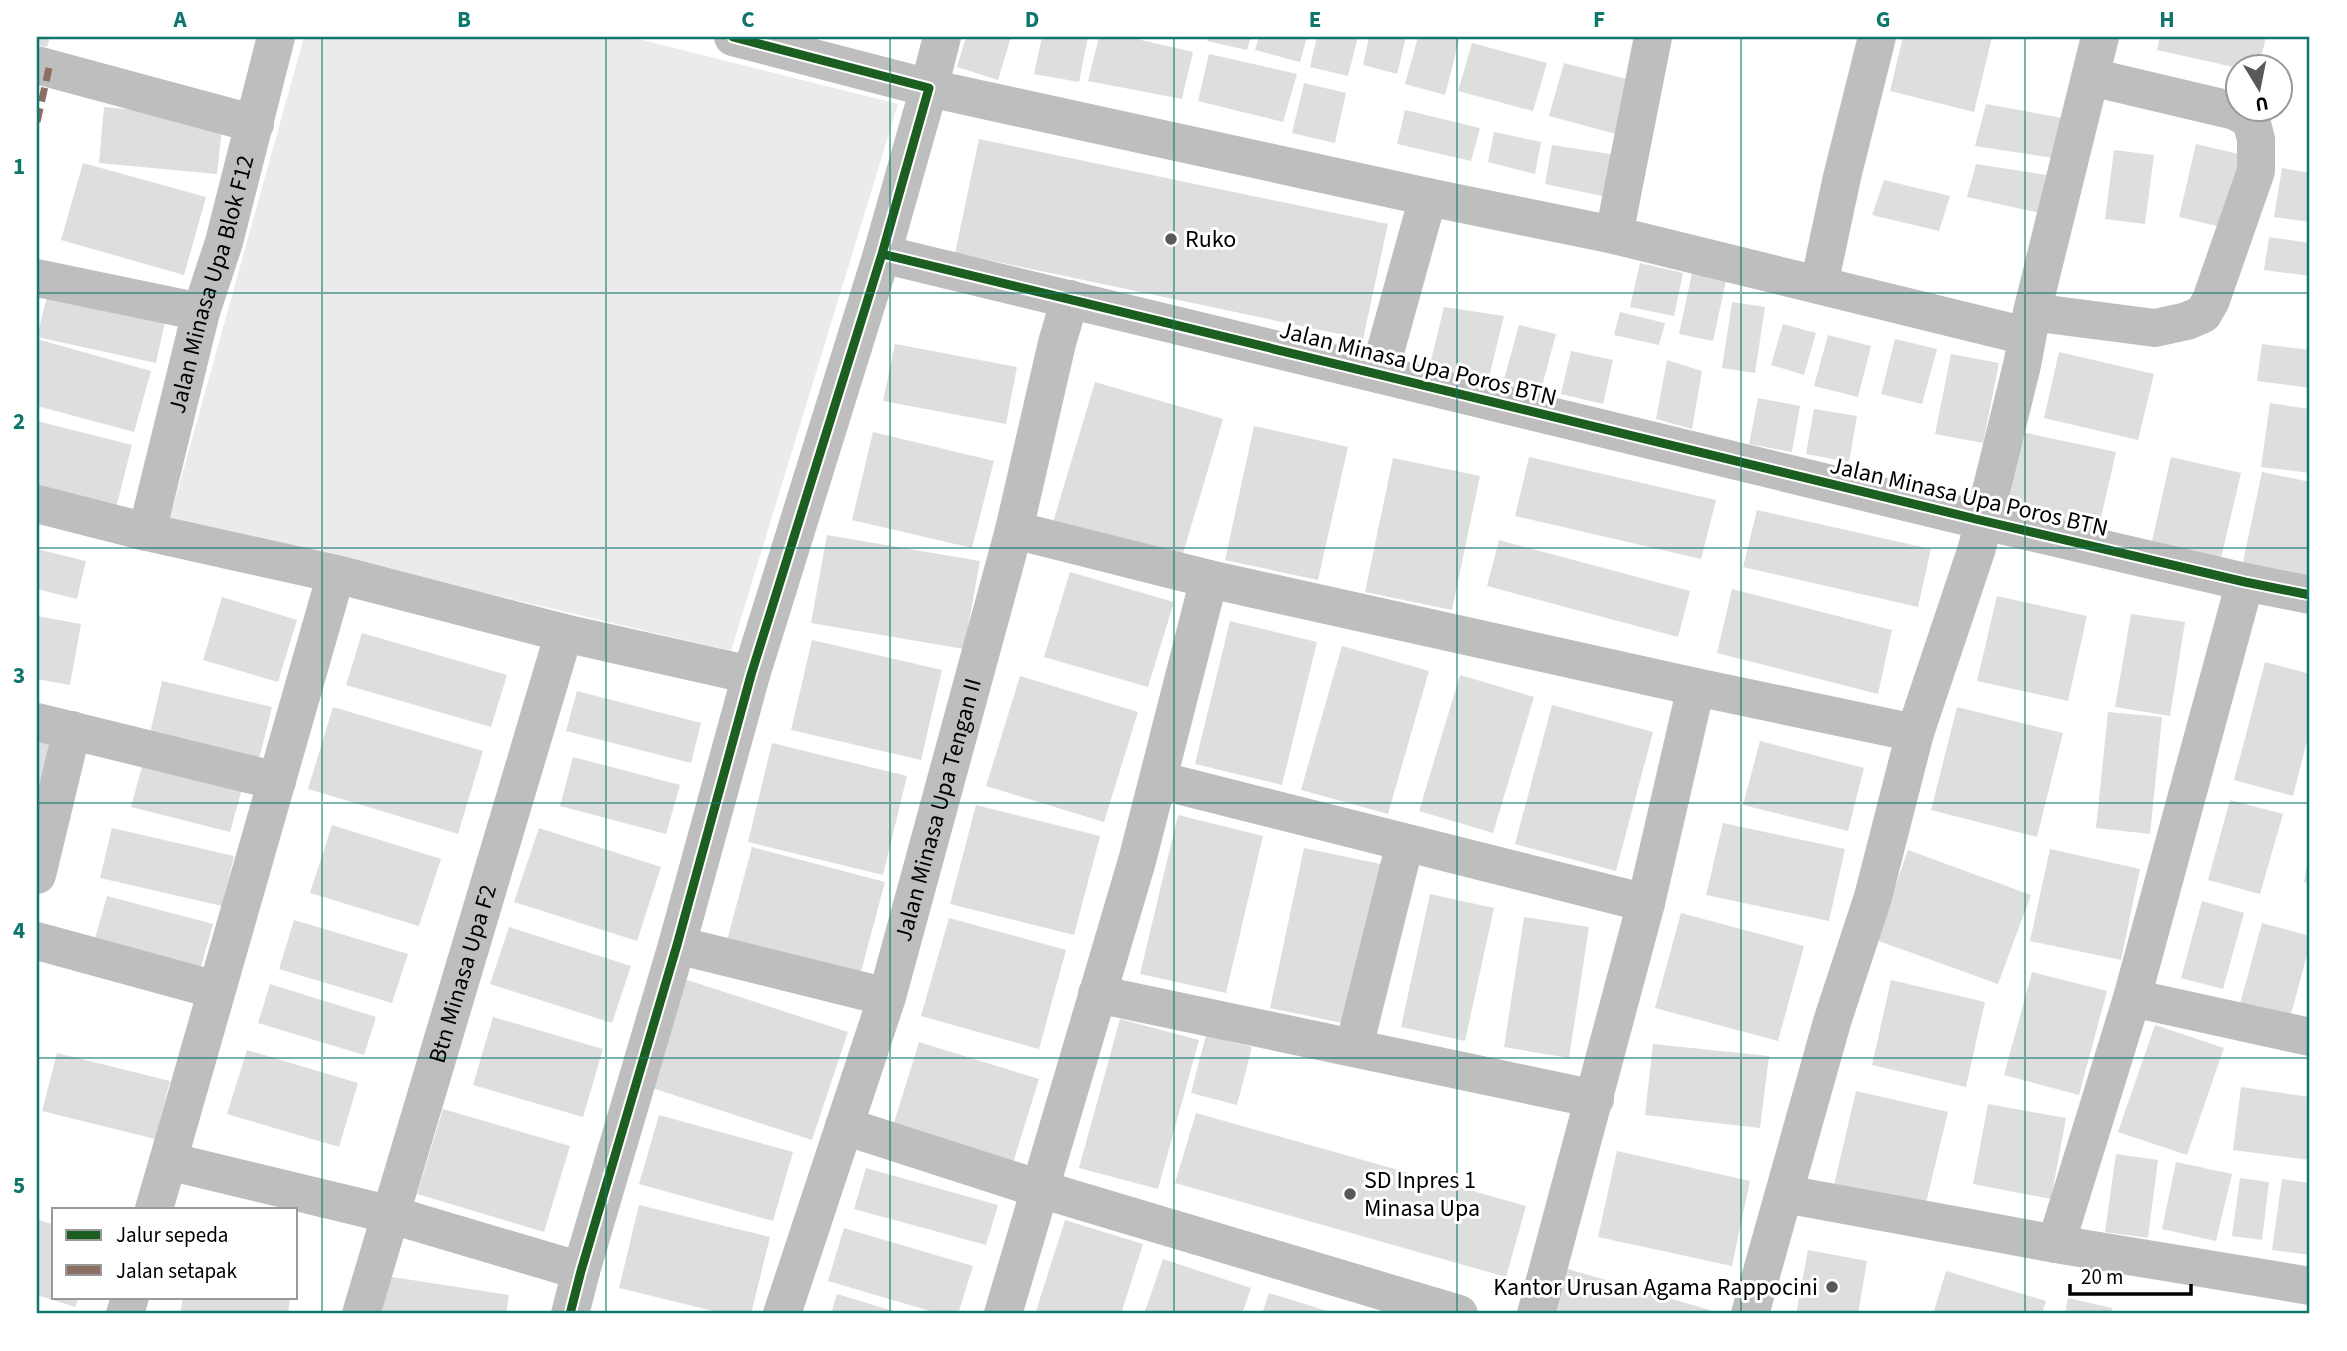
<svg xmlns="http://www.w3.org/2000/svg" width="2347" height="1351" font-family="'Source Sans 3',sans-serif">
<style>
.green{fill:#ebebeb}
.building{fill:#dedede}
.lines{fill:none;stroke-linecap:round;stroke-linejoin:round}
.minor{stroke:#bebebe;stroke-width:38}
.quiet{stroke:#8d6e63;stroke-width:7;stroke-dasharray:14 7;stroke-linecap:butt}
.cycleway-casing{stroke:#fff;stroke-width:13}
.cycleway{stroke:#1b5e20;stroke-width:9}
.grid{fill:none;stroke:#0f766e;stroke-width:2;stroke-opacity:0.55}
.poi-dot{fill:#595959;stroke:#fff;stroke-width:2.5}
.labels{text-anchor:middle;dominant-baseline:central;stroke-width:6;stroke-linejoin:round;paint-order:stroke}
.poi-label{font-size:24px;fill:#000;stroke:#fff;text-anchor:start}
.street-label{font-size:24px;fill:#000;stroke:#fff}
.neatline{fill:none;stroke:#0f766e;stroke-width:2.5}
.grid-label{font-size:23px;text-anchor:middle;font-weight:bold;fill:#0f766e}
</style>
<rect width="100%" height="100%" fill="#fff"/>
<path class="green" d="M304 37H630L898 104 731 651 170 518Z"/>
<path class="building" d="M37 37H50L47 47 37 45Z
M966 37H1011L998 80 957 67Z
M1042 37H1088L1079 82 1034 74Z
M1099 37H1128L1193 52 1182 99 1088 81Z
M1208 37H1251L1247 50 1207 41Z
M1259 37H1307L1300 62 1255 50Z
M1317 37H1358L1348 76 1310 67Z
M1369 37H1406L1397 74 1363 65Z
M1418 37H1446L1459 40 1445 95 1405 84Z
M1903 37H1992L1974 112 1890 91Z
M2160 37H2266L2259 66H2238V68L2157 50Z
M1472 43 1547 63 1533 111 1458 91Z
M1209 54 1297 74 1283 122 1198 101Z
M1564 63 1630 80 1616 134 1549 116Z
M1304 83 1346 93 1335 143 1292 133Z
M1986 104 2062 118 2054 158 1975 146Z
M104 107 223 118 217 174 99 163Z
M1405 110 1480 128 1471 161 1397 144Z
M1494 132 1541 142 1535 174 1488 162Z
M979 139 1388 224 1363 339 955 253Z
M2196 144 2243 155 2225 228 2179 217Z
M1552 145 1616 155 1607 197 1545 184Z
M2114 150 2154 155 2145 224 2105 219Z
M83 163 206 197 184 275 61 240Z
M1976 164 2046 175 2040 213 1967 197Z
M2282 168 2310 173V222L2274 217Z
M1884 180 1950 196 1939 231 1872 215Z
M2269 237 2310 243V276L2264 270Z
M1640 263 1683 273 1674 316 1630 307Z
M1692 273 1726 281 1713 341 1679 334Z
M48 292 166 317 156 363 37 337Z
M1732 302 1765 307 1755 373 1722 368Z
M1444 307 1504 316 1488 382 1429 368Z
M1620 312 1665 323 1659 345 1614 335Z
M1783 324 1816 333 1804 375 1771 365Z
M1519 325 1556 334 1538 401 1501 390Z
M1828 335 1871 346 1858 397 1814 386Z
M37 339 151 371 134 432 37 406Z
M1895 339 1937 349 1922 404 1881 394Z
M895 344 1017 367 1006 424 883 401Z
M2262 344 2310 350V388L2257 381Z
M1571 351 1613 360 1603 404 1561 394Z
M2059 352 2154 374 2138 440 2044 418Z
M1951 354 1999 363 1983 443 1935 434Z
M1667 360 1702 371 1692 429 1656 419Z
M1095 382 1223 419 1179 567 1051 529Z
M1758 398 1800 406 1792 452 1749 444Z
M2270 403 2310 409V473L2261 467Z
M1814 409 1857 416 1849 462 1806 454Z
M37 421 132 445 115 512 37 492Z
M1254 426 1348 447 1318 580 1225 560Z
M873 432 994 461 972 548 852 520Z
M2022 432 2116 452 2096 539 2003 519Z
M1529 457 1716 500 1701 559 1515 516Z
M2171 457 2241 473 2219 567 2150 550Z
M1393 458 1480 476 1452 610 1365 592Z
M2262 472 2310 482V582L2242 567Z
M1757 510 1931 549 1918 607 1743 567Z
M827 535 980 561 964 649 811 623Z
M1499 540 1690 591 1678 637 1487 586Z
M37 549 86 561 77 599 37 589Z
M1070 572 1174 602 1148 687 1044 657Z
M1732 589 1892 630 1878 694 1717 653Z
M1997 596 2087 616 2068 701 1977 681Z
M222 597 297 620 278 682 203 660Z
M2131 614 2185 622 2170 716 2115 707Z
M37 616 81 624 70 685 37 679Z
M1230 621 1317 642 1282 785 1195 764Z
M362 633 507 675 491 727 346 685Z
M812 640 942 670 921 760 791 730Z
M1342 646 1429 671 1388 814 1301 790Z
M2265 662 2310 674V729L2293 796 2234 780Z
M1460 675 1534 697 1493 833 1419 811Z
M1020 676 1138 712 1104 822 986 786Z
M162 681 272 707 259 759 150 733Z
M577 691 701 723 691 763 566 731Z
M1552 705 1653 732 1616 871 1515 844Z
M333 707 483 751 458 834 308 789Z
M1957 707 2063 733 2037 837 1931 810Z
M2108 712 2162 717 2150 834 2096 828Z
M37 730 64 737 50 790 37 787Z
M1760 741 1864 768 1848 831 1743 805Z
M772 743 907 776 883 875 748 842Z
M146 752 245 778 230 832 131 807Z
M573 757 680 785 666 834 560 806Z
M2230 800 2283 814 2260 894 2208 880Z
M976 805 1100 836 1074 935 950 904Z
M1178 815 1263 836 1226 993 1140 974Z
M1723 823 1845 849 1829 921 1706 895Z
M332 825 441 859 419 926 310 893Z
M112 828 234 856 222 906 100 878Z
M539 828 661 867 637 941 514 902Z
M752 847 885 882 858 983 725 948Z
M1304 848 1390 866 1356 1026 1270 1008Z
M2050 849 2140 869 2121 960 2030 941Z
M1908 850 2031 895 1998 984 1876 940Z
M2309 855 2310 856V884L2304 882Z
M1430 894 1494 908 1465 1041 1401 1027Z
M107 896 213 924 199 974 93 946Z
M2202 901 2244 913 2223 989 2181 978Z
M1681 913 1804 946 1778 1041 1655 1008Z
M1524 917 1589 927 1569 1058 1504 1047Z
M949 918 1066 950 1039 1049 921 1016Z
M294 920 408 954 392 1003 279 969Z
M2262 923 2310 936V944L2290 1018 2240 1004Z
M509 927 631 966 612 1023 490 984Z
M2032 972 2107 991 2079 1095 2004 1075Z
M681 978 848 1032 812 1140 646 1086Z
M1891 980 1985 1002 1966 1087 1872 1065Z
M270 984 376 1017 364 1055 258 1023Z
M493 1017 603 1049 583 1117 473 1085Z
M1120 1019 1199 1040 1158 1189 1079 1168Z
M2155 1025 2224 1048 2187 1155 2118 1132Z
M1206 1035 1252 1047 1237 1105 1191 1093Z
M919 1042 1039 1079 1013 1163 893 1126Z
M1653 1044 1769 1056 1760 1128 1645 1115Z
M247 1050 358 1083 339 1147 227 1114Z
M57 1053 170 1081 155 1139 42 1111Z
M2241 1087 2310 1097V1160L2233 1150Z
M1856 1091 1948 1112 1925 1207 1834 1185Z
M1988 1104 2066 1118 2051 1199 1973 1184Z
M443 1109 570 1146 544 1232 417 1194Z
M1196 1113 1526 1206 1506 1277 1175 1183Z
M659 1115 793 1152 773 1221 639 1184Z
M1617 1151 1750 1181 1732 1266 1598 1237Z
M2116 1154 2158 1160 2148 1238 2105 1232Z
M2176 1162 2232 1174 2216 1241 2162 1229Z
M866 1168 998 1205 986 1245 854 1209Z
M2240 1178 2269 1182 2262 1240 2232 1236Z
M2282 1179 2310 1183V1255L2272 1250Z
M639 1205 770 1237 751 1314H726L619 1288Z
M37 1219 54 1225V1297H79L75 1307 37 1295Z
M1065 1220 1143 1244 1121 1314H1035Z
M844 1228 973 1266 958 1314H940L828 1281Z
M1808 1250 1867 1261 1858 1314H1796Z
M1163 1259 1251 1288 1242 1314H1144Z
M1561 1267 1710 1310 1709 1314H1547Z
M1946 1271 2046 1301 2042 1314H1933Z
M386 1276 509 1295 506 1314H380Z
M1269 1293 1337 1314H1262Z
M837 1294 903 1314H831Z
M183 1297H290L288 1314H180Z
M2068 1298 2112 1308 2111 1314H2065Z"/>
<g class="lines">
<g class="minor">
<path d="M942 37 929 88 1428 197 1614 235"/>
<path d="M1653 37 1614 235 2026 336"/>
<path d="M37 65 255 124"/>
<path d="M2091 77 2235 111 2251 120 2256 139V171L2211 300 2203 314 2187 321 2155 328 2032 312 2100 37"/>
<path d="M882 254 1984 521 2245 582 2310 595"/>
<path d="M37 278 201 312"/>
<path d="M1819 285 1842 177 1877 37"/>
<path d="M1379 374 1428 197"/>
<path d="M37 504 147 532 336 574 564 633 751 675"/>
<path d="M1014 530 1209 579 1696 687 1915 733"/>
<path id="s1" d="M147 532 201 312 224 242 276 37"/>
<path d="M37 722 277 781"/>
<path d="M1158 780 1646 903"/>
<path d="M37 875 72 730"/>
<path d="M37 941 216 990"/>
<path d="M677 945 887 997"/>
<path d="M1097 994 1595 1099"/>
<path d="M2132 998 2310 1037"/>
<path d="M1354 1047 1405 843"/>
<path d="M844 1126 1040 1189 1459 1314"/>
<path d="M168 1161 336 574"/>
<path d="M1785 1194 2056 1244 2310 1286"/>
<path d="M154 1209 168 1161 392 1215 581 1271"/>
<path d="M2056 1244 2132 998 2245 582"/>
<path d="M125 1314 130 1297"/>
<path id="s2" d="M361 1314 564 633"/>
<path d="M570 1314 581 1271 677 945 751 675 882 254 929 88 733 37"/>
<path id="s3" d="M782 1314 887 997 1014 530 1057 343 1070 299"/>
<path d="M1003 1314 1137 861 1209 579"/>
<path d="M1536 1314 1646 903 1696 687"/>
<path d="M1750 1314 1832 1022 1873 897 1915 733 1977 548 2022 365 2032 312"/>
</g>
<path class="quiet" d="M37 122 49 68"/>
<defs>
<path id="cycleway" d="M882 254 1984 521 2245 582 2310 595
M570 1314 581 1271 677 945 751 675 882 254 929 88 733 37"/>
</defs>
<use href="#cycleway" class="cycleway-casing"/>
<use href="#cycleway" class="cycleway"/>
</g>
<path class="grid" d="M322 37V1314M606 37V1314M890 37V1314M1174 37V1314M1457 37V1314M1741 37V1314M2025 37V1314M37 293H2310M37 548H2310M37 803H2310M37 1058H2310"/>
<g class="poi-dot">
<circle cx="1171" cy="239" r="7"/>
<circle cx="1350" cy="1194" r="7"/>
<circle cx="1832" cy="1287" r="7"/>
</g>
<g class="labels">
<g class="poi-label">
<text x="1185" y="239">Ruko</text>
<text x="1364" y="1180">SD Inpres 1<tspan x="1364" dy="28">Minasa Upa</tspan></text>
<text x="1818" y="1287" text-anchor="end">Kantor Urusan Agama Rappocini</text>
</g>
<g class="street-label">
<text stroke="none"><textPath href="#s1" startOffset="256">Jalan Minasa Upa Blok F12</textPath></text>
<text transform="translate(1418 364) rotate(14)">Jalan Minasa Upa Poros BTN</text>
<text transform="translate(1969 497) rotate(13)">Jalan Minasa Upa Poros BTN</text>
<text stroke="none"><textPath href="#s3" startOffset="528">Jalan Minasa Upa Tengan II</textPath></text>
<text stroke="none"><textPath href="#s2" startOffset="355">Btn Minasa Upa F2</textPath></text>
</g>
</g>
<rect width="2347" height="1351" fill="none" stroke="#ffffff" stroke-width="77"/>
<rect x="52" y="1208" width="245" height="91" fill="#ffffff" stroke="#999999" stroke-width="2"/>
<rect x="66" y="1230" width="35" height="10" fill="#1b5e20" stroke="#999999" stroke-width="2"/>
<text x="116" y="1242" font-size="21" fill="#000000">Jalur sepeda</text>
<rect x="66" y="1265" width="35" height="10" fill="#8d6e63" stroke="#999999" stroke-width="2"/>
<text x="116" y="1278" font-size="21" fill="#000000">Jalan setapak</text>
<g transform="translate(2259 88) rotate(170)"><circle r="33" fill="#ffffff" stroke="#999999" stroke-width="2"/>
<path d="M0-5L12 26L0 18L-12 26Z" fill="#595959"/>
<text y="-10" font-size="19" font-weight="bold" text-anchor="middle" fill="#000000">U</text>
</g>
<path d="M2070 1284v10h121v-10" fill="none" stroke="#000000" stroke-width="3.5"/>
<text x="2081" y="1284" font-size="21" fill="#000000" stroke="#ffffff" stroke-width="5" paint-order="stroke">20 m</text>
<rect x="38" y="38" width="2270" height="1274" class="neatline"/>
<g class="grid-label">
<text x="180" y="27">A</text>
<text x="464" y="27">B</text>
<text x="748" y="27">C</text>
<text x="1032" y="27">D</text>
<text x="1315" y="27">E</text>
<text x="1599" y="27">F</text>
<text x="1883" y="27">G</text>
<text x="2167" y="27">H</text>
<text x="19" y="174">1</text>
<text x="19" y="429">2</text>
<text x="19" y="683">3</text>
<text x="19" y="938">4</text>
<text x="19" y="1193">5</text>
</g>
</svg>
